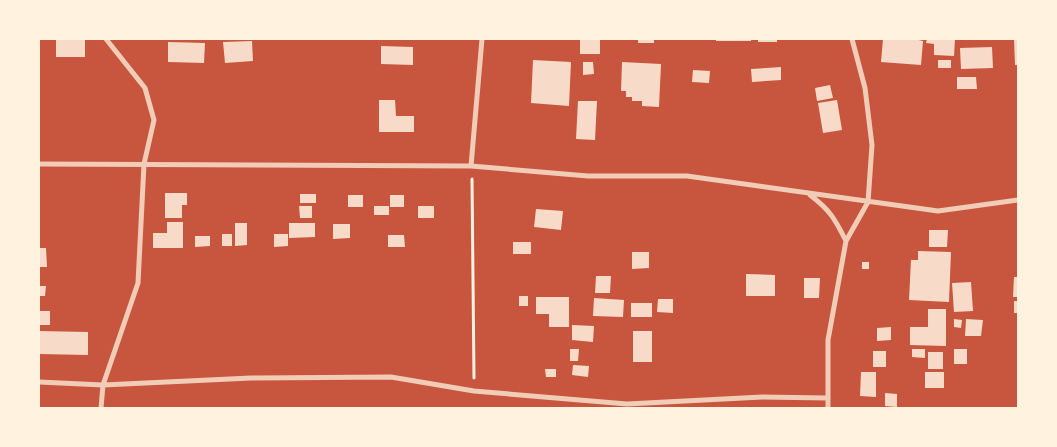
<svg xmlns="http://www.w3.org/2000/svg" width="1057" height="447" font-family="Arial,sans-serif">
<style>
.building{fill:#f7dbc8}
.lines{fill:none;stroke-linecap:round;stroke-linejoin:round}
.path{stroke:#fff3e0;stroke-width:3}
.minor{stroke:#f1ccb7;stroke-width:5}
</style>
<rect width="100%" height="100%" fill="#c8553d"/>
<path class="building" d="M56 39H85V57H56Z
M580 39H600V54H580Z
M638 39H654V43H638Z
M716 39H751V41H716Z
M758 39H777V42H758Z
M883 39H914L923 41 921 65 881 62Z
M927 39H955L954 56 934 55V44L926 43Z
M1014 39H1018V65H1015Z
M252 41 253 61 225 63 223 42Z
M168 42 205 43 204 63 168 62Z
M381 46 413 47V65L381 64Z
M992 47 993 68 961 69 960 48Z
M533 60 571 62 569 106 531 103Z
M938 60H951V68H938Z
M583 62H593L594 74 583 75Z
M622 62 661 64 659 107 642 106V101H632V97H626V91H621Z
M781 67V80L752 82 751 69Z
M693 70 710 71 709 83 692 82Z
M957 77H976L977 89H957Z
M830 85 833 98 817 101 815 88Z
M379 100H395L396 116H414V132H379Z
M837 100 842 130 823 133 818 103Z
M578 101H597L595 140 576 139Z
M165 193H187V205H182V218H165Z
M300 194H316V203H300Z
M348 195H363V207H348Z
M390 195H404V207H390Z
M299 206H312V218H300Z
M374 206H389V215H374Z
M418 206H434V218H418Z
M536 209 563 211 561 230 534 227Z
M167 222H183V248H153V233H167Z
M235 223H247V245L235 246Z
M289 223H315V237L289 238Z
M333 224H350V238L333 239Z
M929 230H948L947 247H929Z
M222 234H232V246H222Z
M274 234H288V246L274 247Z
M388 235H404L405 247H388Z
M195 236H210V246L195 247Z
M513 242H531V254H513Z
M39 248H46L47 267H39Z
M918 251 951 252 949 302 909 300 911 260H918Z
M632 252H649V268L632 269Z
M862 262H869V269H862Z
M746 274 775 275V296H746Z
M596 276H611L610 293H595Z
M1014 277H1018V297H1013Z
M804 278H820L819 298H804Z
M971 282 973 311 954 312 952 283Z
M39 286H46L45 296H39Z
M519 296H528V306H519Z
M536 297H569V327H549V314H536Z
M594 298 624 300 623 317 593 316Z
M658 299H673V313L657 312Z
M1014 301H1018V313H1014Z
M631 303H652V317H631Z
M928 309H946V346L910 345V327H928Z
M39 311H50V325H39Z
M954 319 962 320 961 328 954 327Z
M966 319 983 320 981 336H965Z
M572 325 594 326 593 342 572 340Z
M891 327V340L877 341V328Z
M39 331 88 332V355L39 354Z
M633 331H652V362H633Z
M570 349H579L578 361H570Z
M912 349H925V358L912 357Z
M954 349H967V364H954Z
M873 351H886V367H873Z
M928 352H943V369H928Z
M573 365 589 366 588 377 572 375Z
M545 369H556V377H546Z
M861 372H876V397L860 396Z
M925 372H944V388H925Z
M885 393 897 394V407L885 406Z"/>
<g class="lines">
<path class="path" d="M472 179 474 378"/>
<path class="minor" d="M39 164 471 166 588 176H687L938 211 1018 200
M471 166 482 39
M810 195C830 210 835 219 846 241
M39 382 103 385 251 378 391 377 474 391 627 404 762 397 827 398
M101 408 103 385 138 283 144 164 154 120 145 88 106 39
M828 408V340L846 241 868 202 872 145 865 88 852 39"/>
</g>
<rect width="1057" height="447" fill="none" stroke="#fff3e0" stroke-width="80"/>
</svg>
